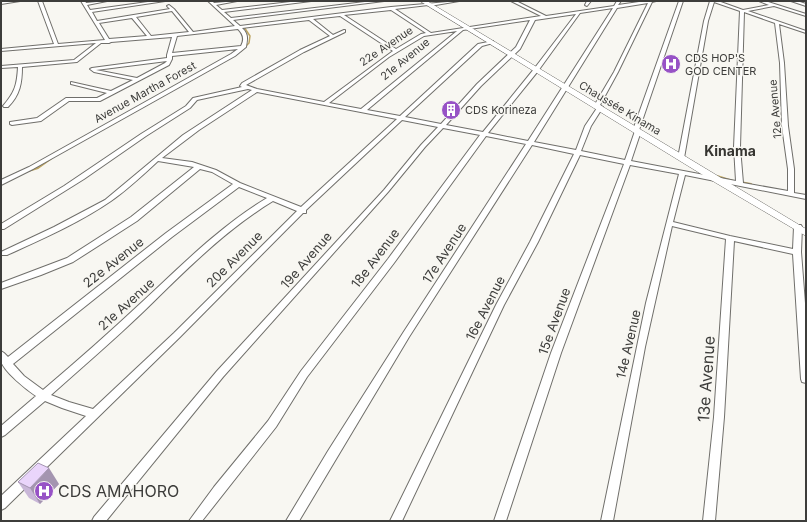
<svg xmlns="http://www.w3.org/2000/svg" width="807" height="522" font-family="Inter,sans-serif">
<style>
.lines{fill:none;stroke-linecap:round;stroke-linejoin:round}
.stream-far1{stroke:#bea561;stroke-width:1.5}
.stream{stroke:#bea561;stroke-width:2}
.street-casing{stroke:#706f6b;stroke-width:2}
.secondary-casing{stroke:#706f6b;stroke-width:1}
.street{fill:#fff;fill-rule:evenodd}
.secondary{fill:#fff;fill-rule:evenodd}
.wall{fill:#c9b7d8}
.shaded-wall{fill:#a495b0}
.building{fill:#ead5fb;stroke:#a495b0}
.labels{text-anchor:middle;dominant-baseline:central;stroke-width:3;stroke-linejoin:round;paint-order:stroke}
.far-street-label{font-size:11px;fill:#3d3d3b;stroke:#f8f7f2}
.far-poi-label{font-size:11px;fill:#3d3d3b;stroke:#f8f7f2;text-anchor:start}
.street-label{font-size:13px;fill:#3d3d3b;stroke:#f8f7f2}
.far-district-label{font-size:14px;font-weight:bold;fill:#363531;stroke:#f8f7f2}
.near-street-label{font-size:16px;fill:#3d3d3b;stroke:#f8f7f2}
.near-poi-label{font-size:16px;fill:#3d3d3b;stroke:#f8f7f2;text-anchor:start}
</style>
<rect width="100%" height="100%" fill="#f8f7f2"/>
<g class="lines">
<path class="stream-far1" d="M241 51 249 43 250 36 244 27"/>
<path class="stream" d="M25 172 38 168 52 158
M717 176 733 181
M740 182 751 184"/>
<defs>
<path id="street" d="M9 1H20L1 4V2Z
M38 1H42L58 44 105 40 81 1H85L86 3 107 1 87 5 90 10 155 1H165L92 12 97 21 170 9 167 6 169 5 174 9 193 32 235 26 208 1H212L214 3 237 1 216 5 222 10 299 1H311L224 12 231 18 373 1H384L233 20 240 26 391 7 459 1 430 6 428 5 395 9 431 33 541 16 511 1H516L546 16 614 6 617 1H621L618 5 646 1H656L652 2 618 72 600 105 603 107 591 126 581 151 625 160 635 131 633 130 679 1H683L639 130 641 131 631 161 736 181 734 147 740 11 714 2 708 21 684 158 681 160 678 158 704 21 710 1H718L743 10 769 5 759 1H765L806 14V16L774 6 748 11 806 31V33L779 24 784 63 788 126 794 169V193L806 195V199L685 175 673 222 730 236 793 249 794 227 795 225H801L802 227 801 252 806 316V383L802 382 801 379 793 254 734 241 724 417 715 521H703L714 417 726 239 672 226 645 347 613 521H601L646 303 679 174 630 165 561 353 506 521H494L551 353 624 164 580 155 538 242 504 305 402 521H390L496 305 530 242 574 154 532 145 409 337 299 521H286L328 451 403 333 526 144 486 136 394 263 307 377 276 427 202 521H189L214 487 268 421 301 371 388 259 480 135 443 128 425 147 388 192 223 377 106 521H92L94 517 217 371 384 190 421 145 438 127 402 120 306 210V213H303L291 225 180 337 5 508 1 510V496L86 416 62 408 45 401 5 435 1 437V426L36 396C27 390 4 372 1 361 0 359 1 354 1 351L4 353 8 357 166 233 233 184 212 172 200 169 137 221 73 262 41 275 1 289V283L67 258 131 217 194 167 158 161C143 175 128 189 111 201 79 223 42 239 7 255H1V252L54 227 105 200 183 135 252 90 248 89 197 100 190 108 146 136 84 179 4 229H1V224L64 186 141 134 186 106 193 98 242 87 240 86 242 83 300 50 330 36 309 20 242 28C249 34 247 40 246 47L235 56 33 169 1 185V180L29 167 231 54 238 49 172 56V59L169 65 100 101H69L41 121 12 125 10 124V122L37 118 66 98H97L107 93 71 84V82L111 91 133 80 94 72 90 69 92 68 167 58V55L172 37 111 42 109 43H101L77 62 22 67C22 83 20 95 8 107H4L3 106C15 92 17 85 18 67L1 68V66L74 60 96 43 1 51V49L54 44ZM648 3 614 72 594 106 597 108 585 126 576 150 534 142 617 8ZM613 8 528 141 488 133 538 71 580 13ZM391 10 426 33 421 34 396 49 344 15ZM172 11 189 32 151 36 136 17ZM744 12 775 23 780 63 782 126 788 169V191L743 183 740 147ZM576 14 534 69 483 132 446 125 481 86 520 49 535 20ZM340 16 393 51 324 102 257 89 246 85 304 52 345 32V30H344L333 35 313 19ZM132 18 147 36 109 39 99 23ZM530 20 516 47 477 84 441 124 405 117 482 46 493 43V41L478 44 400 116 367 110 463 30ZM238 29C243 34 245 39 241 46L172 53 177 36ZM457 31 361 109 329 103 389 57 424 36ZM167 61 165 63 137 78 96 70ZM257 92 397 119 301 207 240 183 216 170 192 162 162 158 199 130ZM239 187 267 198C219 227 181 266 141 303 109 333 76 362 43 390L24 376 14 365 13 364 172 237ZM273 201 297 211 174 333 93 409 69 402 51 395C82 367 114 340 144 311 185 271 224 231 273 201Z
M587 1H591L587 6 585 5Z
M791 1H797L806 4V6Z"/>
<path id="secondary" d="M420 1H427L806 229V236L711 180Z"/>
</defs>
<use href="#street" class="street-casing"/>
<use href="#secondary" class="secondary-casing"/>
<use href="#street" class="street"/>
<use href="#secondary" class="secondary"/>
</g>
<path class="wall" d="M18 482 59 484 40 504 29 498Z"/>
<path class="shaded-wall" d="M49 468 59 484 40 504 30 488Z"/>
<path class="building" d="M38 463 49 468 30 488 18 482Z"/>
<defs>
<symbol id="hospital-disc" viewBox="-11 -11 22 22"><circle r="9.5" fill="#9752c6" stroke="#f8f7f2"/><path d="M-5-5h3v3.5h4V-5h3V5h-3V1.5h-4V5h-3Z" fill="#fff"/></symbol>
<symbol id="building-disc" viewBox="-11 -11 22 22"><circle r="9.5" fill="#9752c6" stroke="#f8f7f2"/><path d="M-4-6H4V6H1V3H-1V6H-4ZM-2.5-4.3h1.7v1.8h-1.7ZM.8-4.3h1.7v1.8H.8ZM-2.5-1h1.7V.8h-1.7ZM.8-1h1.7V.8H.8Z" fill="#fff"/></symbol>
</defs>
<g fill-rule="evenodd">
<use href="#hospital-disc" x="660" y="53" width="22" height="22"/>
<use href="#building-disc" x="440" y="99" width="22" height="22"/>
<use href="#hospital-disc" x="33" y="480" width="22" height="22"/>
</g>
<g class="labels">
<g class="far-street-label">
<text transform="translate(386 46) rotate(-34)">22e Avenue</text>
<text transform="translate(405 59) rotate(-39)">21e Avenue</text>
<text transform="translate(145 92) rotate(-29)">Avenue Martha Forest</text>
<text transform="translate(620 108) rotate(31)">Chaussée Kinama</text>
<text transform="translate(775 109) rotate(-95)">12e Avenue</text>
</g>
<g class="far-poi-label">
<text x="685" y="58">CDS HOP'S<tspan x="685" dy="13">GOD CENTER</tspan></text>
<text x="465" y="110">CDS Korineza</text>
</g>
<g class="street-label">
<text transform="translate(444 253) rotate(-57)">17e Avenue</text>
<text transform="translate(375 258) rotate(-53)">18e Avenue</text>
<text transform="translate(234 259) rotate(-45)">20e Avenue</text>
<text transform="translate(306 260) rotate(-49)">19e Avenue</text>
<text transform="translate(113 262) rotate(-38)">22e Avenue</text>
<text transform="translate(126 304) rotate(-42)">21e Avenue</text>
<text transform="translate(485 308) rotate(-63)">16e Avenue</text>
<text transform="translate(554 321) rotate(-70)">15e Avenue</text>
<text transform="translate(628 344) rotate(-77)">14e Avenue</text>
</g>
<g class="far-district-label">
<text x="730" y="150">Kinama</text>
</g>
<g class="near-street-label">
<text transform="translate(706 379) rotate(-86)">13e Avenue</text>
</g>
<g class="near-poi-label">
<text x="58" y="491">CDS AMAHORO</text>
</g>
</g>
<rect width="807" height="522" fill="none" stroke="#3d3d3b" stroke-width="4"/>
</svg>
